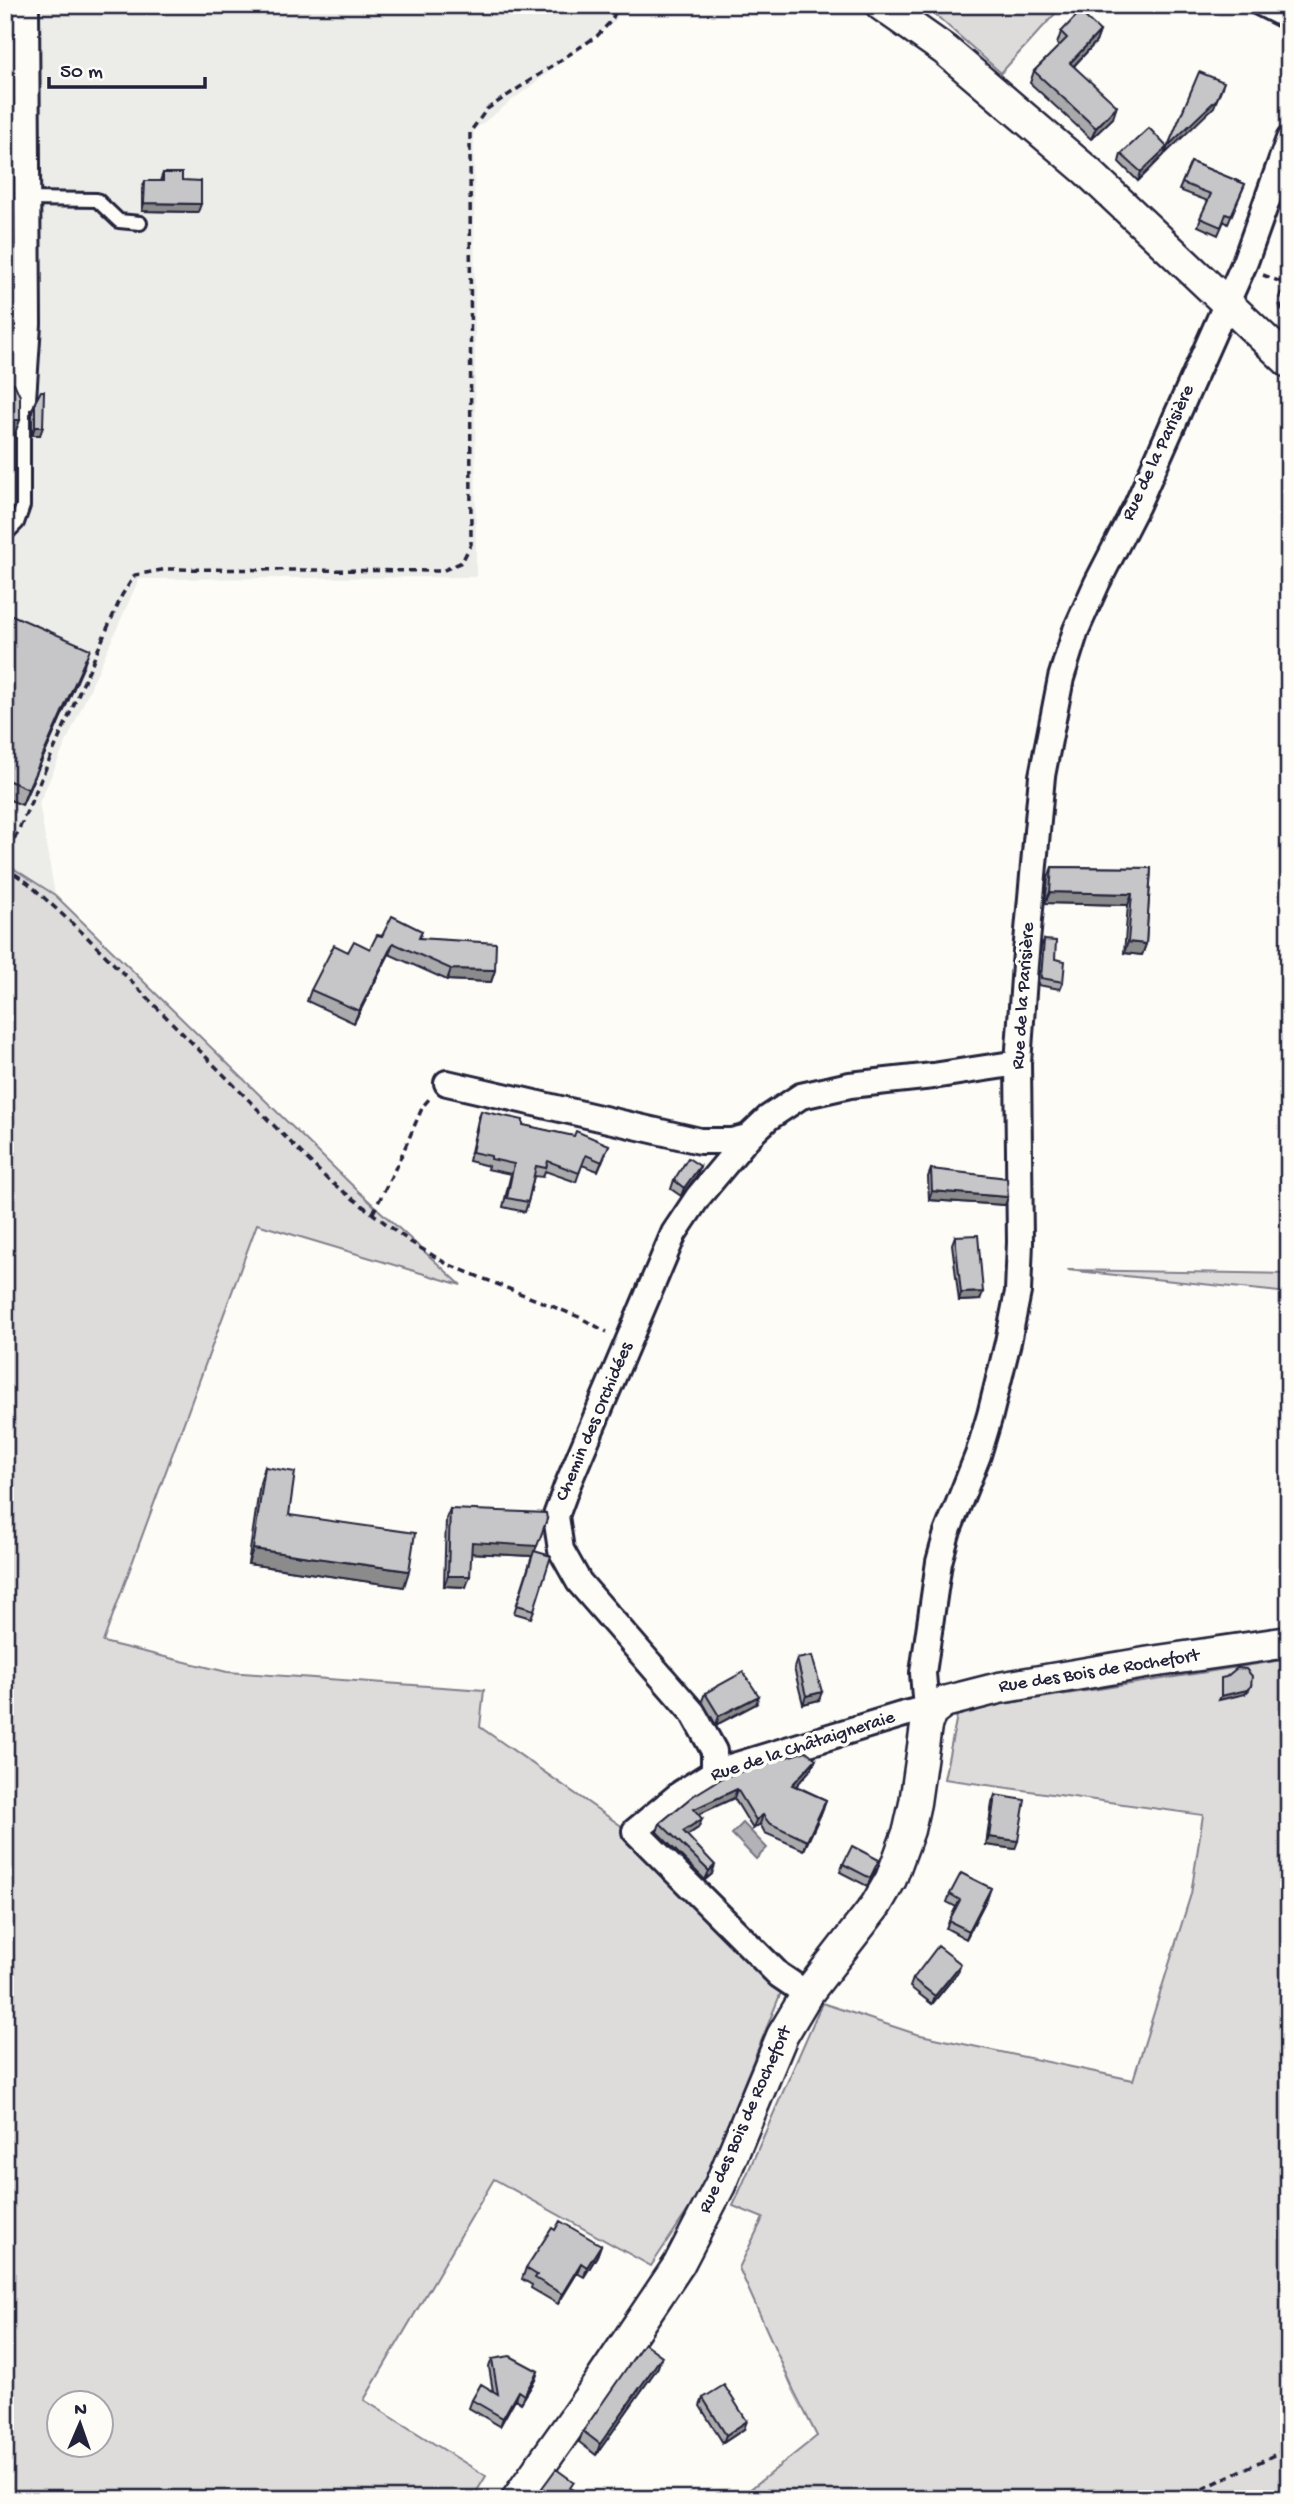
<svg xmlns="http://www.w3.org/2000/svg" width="1294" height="2504" font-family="'Gochi Hand',sans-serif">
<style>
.built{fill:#ecece9}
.green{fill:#dddcdb;stroke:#807f8b;stroke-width:2;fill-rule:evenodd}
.water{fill:#b2b2b7;stroke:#787885;stroke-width:2}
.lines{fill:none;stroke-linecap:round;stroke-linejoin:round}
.service-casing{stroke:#22223b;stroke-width:18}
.minor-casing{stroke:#22223b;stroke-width:30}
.tertiary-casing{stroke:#22223b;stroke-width:35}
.path{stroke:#22223b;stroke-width:3.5;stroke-dasharray:7 5;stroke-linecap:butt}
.service{stroke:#fdfcf7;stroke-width:12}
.minor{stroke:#fdfcf7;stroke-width:24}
.tertiary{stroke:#fdfcf7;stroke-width:30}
.wall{fill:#aaaaac;stroke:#22223b;stroke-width:2}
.shaded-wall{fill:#8b8b8c;stroke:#22223b;stroke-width:2}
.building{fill:#c6c6c8;stroke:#22223b;stroke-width:2}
.labels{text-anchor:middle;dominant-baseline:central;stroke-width:7;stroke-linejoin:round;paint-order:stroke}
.street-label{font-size:19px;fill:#22223b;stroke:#fdfcf7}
</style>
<rect width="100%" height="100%" fill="#fdfcf7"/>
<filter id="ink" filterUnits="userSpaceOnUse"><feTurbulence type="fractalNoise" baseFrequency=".0143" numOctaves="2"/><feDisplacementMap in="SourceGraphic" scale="14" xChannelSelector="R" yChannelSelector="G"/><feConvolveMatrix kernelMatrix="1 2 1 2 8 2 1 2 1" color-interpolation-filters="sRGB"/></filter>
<g filter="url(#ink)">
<path class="built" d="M5 5H621L616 20 474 130 476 577 139 579 39 803 55 895 5 863Z"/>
<path class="green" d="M920 5H1063L1001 73 938 17Z
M5 863 55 895 358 1191 461 1285 257 1224 103 1642 227 1672 484 1690 480 1727 620 1825 782 1990 700 2192 651 2266 494 2179 364 2400 486 2476 472 2499H5ZM60 2402H102V2444H60Z
M1067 1270 1289 1274V1293Z
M1289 1659V2499H738L817 2436 794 2391 739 2268 763 2218 733 2206 822 2003 916 2034 1133 2080 1191 1894 1203 1815 944 1779 958 1711Z"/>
<path class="water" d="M743 1823 767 1848 756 1859 732 1834Z"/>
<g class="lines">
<defs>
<path id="service" d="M1253 6 1289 24
M5 132H26
M27 199 97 200 119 221 140 223
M5 327 16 312 18 297
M5 535 17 523 23 506V399"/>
<path id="minor" d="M23 399 28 324 26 5
M447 1083 700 1141H732L748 1137
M714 1772V1751L693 1713 579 1582 561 1550 556 1516 567 1486 674 1233 698 1197 748 1137 768 1118 801 1096 850 1085 933 1076 1018 1063
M807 1994 779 1975 635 1831 681 1793 714 1772 901 1715 916 1711 931 1712 925 1697 923 1673 939 1562 947 1533 978 1455 990 1415 1008 1342 1018 1292 1020 1242 1018 1063 1025 964 1042 776 1061 678 1076 630 1097 583 1137 505 1245 262 1289 139"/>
<path id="tertiary" d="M881 5 945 50 1087 171 1289 362
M517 2499 597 2386 679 2264 720 2185 782 2036 807 1994 876 1905 891 1879 909 1830 915 1803 926 1726 931 1712 944 1702 999 1688 1151 1662 1289 1642"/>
</defs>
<use href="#service" class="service-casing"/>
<use href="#minor" class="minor-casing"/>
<use href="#tertiary" class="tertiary-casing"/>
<path class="path" d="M1263 275 1284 283
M1285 322 1279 300 1289 267
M5 861 122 595 135 575 167 569 442 571 462 562 471 544 470 132 487 109 597 36 612 20 618 5
M5 867 28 883 87 937 327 1179 409 1241 447 1264 579 1317 607 1332
M373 1213 400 1159 423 1106 430 1098
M1181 2499 1289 2448"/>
<use href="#service" class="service"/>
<use href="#minor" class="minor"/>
<use href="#tertiary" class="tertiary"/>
</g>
<path class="wall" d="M1100 31 1096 42 1074 66 1113 118 1091 139 1030 83 1034 71 1060 46 1057 44 1061 32Z
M1167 147 1164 155 1138 181 1119 162 1121 154Z
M1191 162 1245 184 1228 224 1224 221 1218 235 1198 226 1208 201 1179 190Z
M163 173 182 180 198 212 142 211V189L145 181H160Z
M11 383 20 420 14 435H10L5 499V398Z
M35 402 40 435H32V411Z
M5 612 84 665 22 805 5 798Z
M1052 867 1151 868 1146 944 1142 955 1124 953 1128 905 1045 903 1048 878Z
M422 931 420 938 495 970 491 982 447 980 389 954 354 1023 307 1001 311 990 370 949 382 936Z
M1044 940 1055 959 1063 982 1060 989 1038 985 1041 947Z
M481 1111 523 1125 609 1145 598 1171 582 1165 576 1182 545 1171 543 1177 534 1176 528 1202 525 1212 503 1207 511 1174 487 1169 488 1166 469 1161 478 1120Z
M700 1166 697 1175 681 1196 671 1189 674 1180Z
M931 1169 1008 1197 1005 1205 929 1200 928 1177Z
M955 1236 980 1300 959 1301 952 1244Z
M265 1467 289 1515 404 1587 248 1564 260 1483Z
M450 1509 535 1551 534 1610 531 1618 514 1613 532 1556 471 1553 466 1587 444 1586 446 1519Z
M797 1659 819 1700 803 1704 794 1668Z
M705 1693 756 1704 716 1725 702 1701Z
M816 1759 812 1768 796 1786 826 1800 804 1850 765 1833 760 1824 753 1829 734 1798 698 1814 702 1819 698 1828 687 1835 712 1874 705 1880 657 1832 660 1823 693 1796Z
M995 1795 1015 1849 986 1845 992 1803Z
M843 1864 876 1869 867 1886 840 1872Z
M950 1894 988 1896 966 1939 946 1928 956 1907 947 1902Z
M958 1972 932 2004 910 1987 913 1979Z
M555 2230 601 2245 597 2256 584 2277 577 2273 558 2304 531 2288 532 2285 522 2279 526 2268Z
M492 2359 538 2371 535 2380 521 2403 515 2399 500 2426 469 2408 472 2400 493 2391 489 2367Z
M658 2367 596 2455 579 2442 583 2431Z
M703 2398 744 2429 723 2443 700 2406Z
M542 2488 571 2489V2499H538Z"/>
<path class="shaded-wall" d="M1100 31 1096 42 1066 74 1070 63Z
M1224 82 1214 107 1165 154 1168 146Z
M1117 106 1113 118 1091 139 1096 128Z
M1167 147 1164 155 1138 181 1141 172Z
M144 203 201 204 198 212 142 211Z
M10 420H20L14 435H5Z
M35 427H43L40 435H32Z
M90 649 84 665 22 805 28 789Z
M1050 892 1132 894 1128 905 1045 903Z
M1128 942 1146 944 1142 955 1124 953Z
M393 943 389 954 354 1023 359 1011Z
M451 969 495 970 491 982 447 980Z
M700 1166 697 1175 681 1196 684 1188Z
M932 1191 1008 1197 1005 1205 929 1200Z
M983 1292 980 1300 959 1301 961 1293Z
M547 1519 533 1556 468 1553 472 1542Z
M253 1549 409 1571 404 1587 248 1564Z
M448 1576H470L466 1587 444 1586Z
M1251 1686 1249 1690 1245 1694 1219 1700 1221 1696Z
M822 1692 819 1700 803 1704 806 1696Z
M759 1696 756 1704 716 1725 719 1716Z
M816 1759 812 1768 789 1794 792 1785Z
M737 1789 734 1798 691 1818 694 1809Z
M826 1800 823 1810 804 1850 807 1841Z
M763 1815 760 1824 753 1829 756 1820Z
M702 1819 698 1828 680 1840 683 1831Z
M989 1837 1018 1841 1015 1849 986 1845Z
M715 1865 712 1874 705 1880 709 1871Z
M991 1888 988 1896 966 1939 969 1931Z
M961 1964 958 1972 932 2004 935 1996Z
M601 2245 597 2256 584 2277 587 2267Z
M581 2263 577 2273 558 2304 562 2294Z
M662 2356 658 2367 596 2455 600 2444Z
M538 2371 535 2380 521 2403 524 2395Z
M518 2391 515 2399 500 2426 503 2418Z
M747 2421 744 2429 723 2443 726 2435Z"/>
<path class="building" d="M1080 12 1100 31 1070 63 1117 106 1096 128 1034 71 1067 38 1061 32Z
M1199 72 1224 82 1217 99 1168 146Z
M1149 128 1167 147 1141 172 1121 154Z
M1191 162 1245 184 1231 216 1226 214 1221 227 1200 218 1211 194 1182 183Z
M163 173H182V180L201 181V204L144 203 145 181H163Z
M11 383H14L20 396V420H10L9 486 5 499V400L10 401Z
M41 391H44L43 427H35V402Z
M5 612 90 649 28 789 5 779Z
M1052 867 1151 868 1146 944 1128 942 1132 894 1050 892Z
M392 916 422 931 419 938 496 943 495 970 451 969 393 943 359 1011 311 990 334 945 348 952 354 941 370 949 377 935 382 936Z
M1044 940 1056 941 1055 959 1065 961 1063 982 1041 978Z
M481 1111 523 1120V1125L574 1136 576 1131 609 1145 602 1162 586 1155 579 1173 548 1161 546 1168 536 1166 528 1202 507 1198 514 1164 491 1159V1156L472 1152Z
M688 1158 700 1166 684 1188 674 1180Z
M931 1169 1007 1178 1008 1197 932 1191Z
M978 1235 983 1292 961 1293 955 1236Z
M265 1467 295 1472 289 1515 415 1533 409 1571 253 1549Z
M450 1509 546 1513 547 1519 537 1546 472 1542 470 1576H448Z
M534 1551 551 1556 534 1610 517 1605Z
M812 1656 822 1692 806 1696 797 1659Z
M1237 1668 1246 1669 1252 1676 1251 1686 1247 1690 1221 1696V1678L1226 1677Z
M743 1672 759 1696 719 1716 705 1693Z
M806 1751 816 1759 792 1785 826 1800 807 1841 769 1823 763 1815 756 1820 737 1789 694 1809 702 1819 683 1831 715 1865 709 1871 660 1823 693 1796 724 1777Z
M995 1795 1025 1800 1018 1841 989 1837Z
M852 1846 879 1860 870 1878 843 1864Z
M961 1873 991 1888 969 1931 949 1921 960 1900 950 1894Z
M938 1946 961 1964 935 1996 913 1979Z
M560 2221 601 2245 587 2267 581 2263 562 2294 535 2278 537 2275 526 2268 552 2228 555 2230Z
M644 2343 662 2356 600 2444 583 2431Z
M510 2356 538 2371 524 2395 518 2391 503 2418 472 2400 481 2384 498 2394 492 2359Z
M724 2385 747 2421 726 2435 703 2398Z
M556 2469 574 2482 570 2488 574 2491 568 2499H555L542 2488Z"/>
</g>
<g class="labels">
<g class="street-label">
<text transform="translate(1159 453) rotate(-65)">Rue de la Parisière</text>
<text transform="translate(1024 996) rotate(-86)">Rue de la Parisière</text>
<text transform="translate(595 1422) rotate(-67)">Chemin des Orchidées</text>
<text transform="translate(1099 1672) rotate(-9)">Rue des Bois de Rochefort</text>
<text transform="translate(803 1747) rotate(-18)">Rue de la Châtaigneraie</text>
<text transform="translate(746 2120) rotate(-66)">Rue des Bois de Rochefort</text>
</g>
</g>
<rect width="1294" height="2504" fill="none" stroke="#fdfcf7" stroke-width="28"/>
<rect x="14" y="14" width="1266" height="2476" fill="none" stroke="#22223b" stroke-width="2.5" filter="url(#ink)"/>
<g transform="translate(80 2424) rotate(2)"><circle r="33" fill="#fdfcf7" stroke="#a5a5ac" stroke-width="2"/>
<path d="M0-5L12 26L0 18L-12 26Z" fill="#22223b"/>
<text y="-10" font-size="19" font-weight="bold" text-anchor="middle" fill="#22223b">N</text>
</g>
<path d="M49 77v10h156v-10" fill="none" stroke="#22223b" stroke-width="3.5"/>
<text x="60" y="77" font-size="21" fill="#22223b" stroke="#fdfcf7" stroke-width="5" paint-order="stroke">50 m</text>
</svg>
